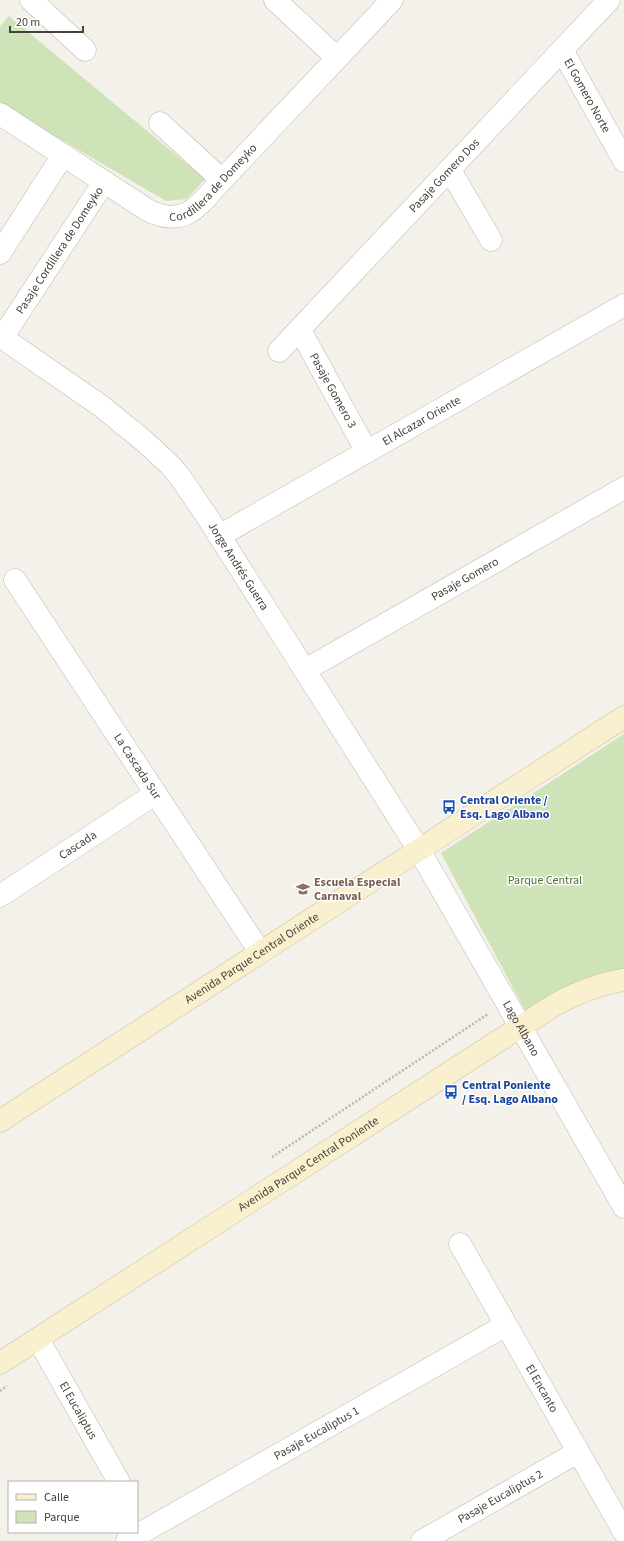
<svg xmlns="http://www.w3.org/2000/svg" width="624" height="1541" font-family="'Source Sans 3',sans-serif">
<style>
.green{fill:#cfe3b8}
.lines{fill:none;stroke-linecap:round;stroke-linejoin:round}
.street-casing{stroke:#beb9ae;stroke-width:23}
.secondary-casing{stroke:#cec39f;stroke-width:23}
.path{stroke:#bfb5a1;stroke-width:2.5;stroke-dasharray:2 2;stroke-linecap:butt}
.street{stroke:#fff;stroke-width:22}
.secondary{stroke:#f9f0cf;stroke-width:22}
.labels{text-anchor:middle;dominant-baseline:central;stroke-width:3;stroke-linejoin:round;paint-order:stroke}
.street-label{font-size:12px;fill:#474239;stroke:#fff}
.transit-label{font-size:12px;font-weight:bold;fill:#164399;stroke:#fff;text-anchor:start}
.park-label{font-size:12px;fill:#497332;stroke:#fff}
.education-label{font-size:12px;font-weight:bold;fill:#785e54;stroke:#fff;text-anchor:start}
</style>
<rect width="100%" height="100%" fill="#f4f1eb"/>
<path class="green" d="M9 16 205 179 187 199 166 201 0 104V26Z
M624 734V974L527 1014 441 853Z"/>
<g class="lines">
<defs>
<g id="street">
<path d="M31 0 85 50"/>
<path d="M275 0 337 58"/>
<path id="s1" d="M562 50 624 161"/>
<path id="s2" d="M0 114 149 211C186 228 199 205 222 180L392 0"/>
<path d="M160 123 222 180"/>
<path d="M450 170 491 240"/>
<path d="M0 253 63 155"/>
<path id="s3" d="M300 330 367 452"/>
<path id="s4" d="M0 336 101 406 144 441 171 466 180 477 208 518 419 850 624 1207"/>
<path id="s5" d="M2 338 104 182"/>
<path id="s6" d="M279 351 609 0"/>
<path id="s7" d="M219 536 624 305"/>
<path id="s8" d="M15 580 260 952"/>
<path id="s9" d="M305 670 624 488"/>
<path id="s10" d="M0 896 155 794"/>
<path id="s11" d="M460 1244 624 1532"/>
<path id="s12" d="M38 1339 119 1482"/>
<path id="s13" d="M127 1541 506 1325"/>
<path id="s14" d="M422 1541 578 1452"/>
</g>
<g id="secondary">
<path id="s15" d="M0 1121 624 717"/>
<path id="s16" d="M0 1363 551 1007C574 994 597 984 624 980"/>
</g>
</defs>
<use href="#street" class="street-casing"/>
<use href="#secondary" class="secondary-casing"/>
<path class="path" d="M272 1157 488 1014
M0 1391 7 1386"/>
<use href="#street" class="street"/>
<use href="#secondary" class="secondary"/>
</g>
<defs>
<symbol id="bus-bare" viewBox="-9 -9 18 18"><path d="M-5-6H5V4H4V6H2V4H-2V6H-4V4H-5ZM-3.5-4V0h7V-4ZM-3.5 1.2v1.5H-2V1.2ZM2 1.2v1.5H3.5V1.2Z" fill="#1a4fb4" stroke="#fff" stroke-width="2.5" paint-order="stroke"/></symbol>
<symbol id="school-bare" viewBox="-9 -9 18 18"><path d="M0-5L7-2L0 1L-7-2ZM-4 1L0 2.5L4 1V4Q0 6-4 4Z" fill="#8d6e63" stroke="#fff" stroke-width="2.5" paint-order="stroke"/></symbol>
</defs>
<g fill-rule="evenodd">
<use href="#bus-bare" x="439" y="797" width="20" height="20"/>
<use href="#school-bare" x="293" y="879" width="20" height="20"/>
<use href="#bus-bare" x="441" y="1082" width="20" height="20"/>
</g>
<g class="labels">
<g class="street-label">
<text stroke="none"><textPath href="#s1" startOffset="52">El Gomero Norte</textPath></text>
<text stroke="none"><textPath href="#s6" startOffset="241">Pasaje Gomero Dos</textPath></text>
<text stroke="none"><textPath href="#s2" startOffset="256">Cordillera de Domeyko</textPath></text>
<text stroke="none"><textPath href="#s5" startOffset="105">Pasaje Cordillera de Domeyko</textPath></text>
<text stroke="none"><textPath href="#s3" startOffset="69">Pasaje Gomero 3</textPath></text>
<text stroke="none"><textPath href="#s7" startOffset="233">El Alcazar Oriente</textPath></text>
<text stroke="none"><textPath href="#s4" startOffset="336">Jorge Andrés Guerra</textPath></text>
<text stroke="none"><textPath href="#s9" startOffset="184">Pasaje Gomero</textPath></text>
<text stroke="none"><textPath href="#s8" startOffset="223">La Cascada Sur</textPath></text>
<text stroke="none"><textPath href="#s10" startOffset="93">Cascada</textPath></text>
<text stroke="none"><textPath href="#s15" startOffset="300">Avenida Parque Central Oriente</textPath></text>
<text stroke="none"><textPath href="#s4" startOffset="878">Lago Albano</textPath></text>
<text stroke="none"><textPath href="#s16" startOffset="367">Avenida Parque Central Poniente</textPath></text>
<text stroke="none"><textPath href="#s11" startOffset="166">El Encanto</textPath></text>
<text stroke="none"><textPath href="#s12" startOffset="82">El Eucaliptus</textPath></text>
<text stroke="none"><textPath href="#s13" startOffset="218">Pasaje Eucaliptus 1</textPath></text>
<text stroke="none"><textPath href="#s14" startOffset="90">Pasaje Eucaliptus 2</textPath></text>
</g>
<g class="transit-label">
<text x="460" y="800">Central Oriente /<tspan x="460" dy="14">Esq. Lago Albano</tspan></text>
<text x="462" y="1085">Central Poniente<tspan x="462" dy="14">/ Esq. Lago Albano</tspan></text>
</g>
<g class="park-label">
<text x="545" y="880">Parque Central</text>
</g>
<g class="education-label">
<text x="314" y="882">Escuela Especial<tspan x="314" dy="14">Carnaval</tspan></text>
</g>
</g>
<rect x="8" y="1481" width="130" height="52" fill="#ffffff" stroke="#b5b3b0"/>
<rect x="16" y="1494" width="20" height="6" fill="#f9f0cf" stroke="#b5b3b0"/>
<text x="44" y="1501" font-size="12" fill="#474239">Calle</text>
<rect x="16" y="1511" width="20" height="12" fill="#cfe3b8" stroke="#b5b3b0"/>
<text x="44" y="1521" font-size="12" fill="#474239">Parque</text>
<path d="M10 26v6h73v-6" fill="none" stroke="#474239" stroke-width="2"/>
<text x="16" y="26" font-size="12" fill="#474239" stroke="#ffffff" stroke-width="3" paint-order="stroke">20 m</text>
</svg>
